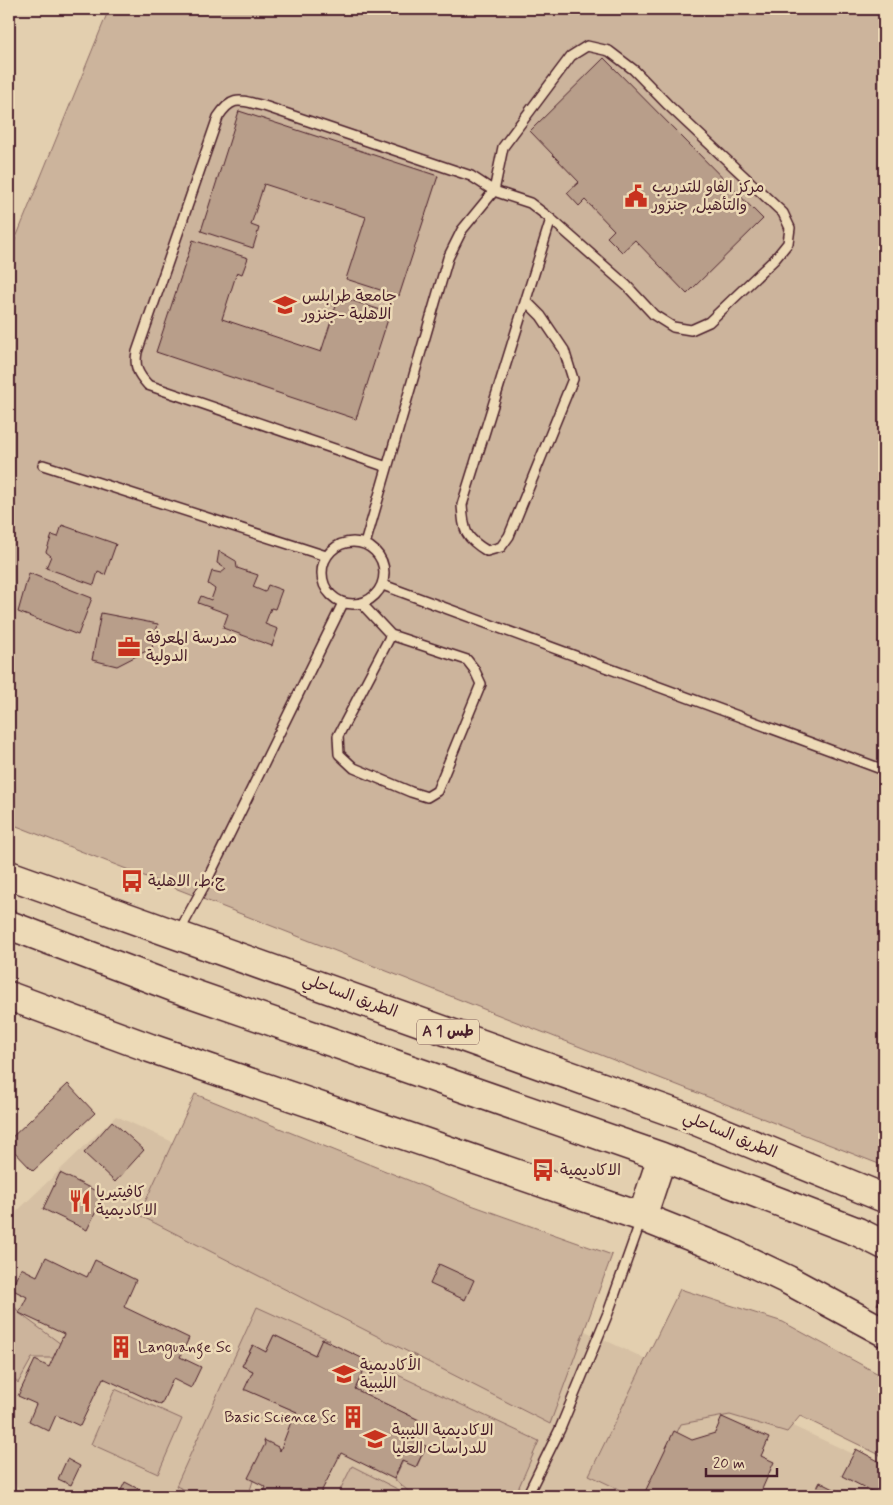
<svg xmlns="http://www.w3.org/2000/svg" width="893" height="1505" font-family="Mynerve,'Playpen Sans Arabic',sans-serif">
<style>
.built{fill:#d6c0a4}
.green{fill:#ccb49c;stroke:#8b6a64}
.building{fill:#b89e8a;stroke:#4a1f2b}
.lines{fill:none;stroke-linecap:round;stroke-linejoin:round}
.lane-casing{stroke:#4a1f2b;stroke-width:12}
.primary-casing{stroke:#4a1f2b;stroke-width:31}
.highway-casing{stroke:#4a1f2b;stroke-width:31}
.lane{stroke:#eddab7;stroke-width:9}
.primary{stroke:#eddab7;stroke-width:28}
.highway{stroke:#eddab7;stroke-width:28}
.path-bridge{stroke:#4a1f2b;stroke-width:3;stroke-dasharray:4 4;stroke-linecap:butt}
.labels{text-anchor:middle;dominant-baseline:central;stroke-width:5;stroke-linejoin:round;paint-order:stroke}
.shield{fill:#eddab7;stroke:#7b5755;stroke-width:1}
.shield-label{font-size:15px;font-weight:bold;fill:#4a1f2b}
.poi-label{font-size:16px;fill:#4a1f2b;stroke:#eddab7;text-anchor:start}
.street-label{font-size:16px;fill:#4a1f2b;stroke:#eddab7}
</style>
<rect width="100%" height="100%" fill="#e3cfaf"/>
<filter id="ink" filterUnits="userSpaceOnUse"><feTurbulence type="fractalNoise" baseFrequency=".02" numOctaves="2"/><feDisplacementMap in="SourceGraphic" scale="10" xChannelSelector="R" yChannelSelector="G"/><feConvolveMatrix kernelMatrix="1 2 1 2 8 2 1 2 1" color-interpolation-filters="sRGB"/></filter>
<g filter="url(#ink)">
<path class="built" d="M116 1116 884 1468V1496H27L9 1479V1219Z"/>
<path class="green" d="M109 9H884V1166L9 823V255Z
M195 1094 460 1201 612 1255 550 1424 139 1215Z
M680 1289 783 1322 884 1377V1457L800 1416 787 1432 730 1415 681 1424 647 1496H633L589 1475Z
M13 1304 19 1313 61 1344 53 1358H32L18 1383 9 1372V1308Z
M257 1307 330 1340 322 1339 315 1355 274 1335 266 1352 252 1346 242 1366 253 1371 247 1390 297 1412 280 1451 265 1445 248 1496H199L176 1486Z
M368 1361 539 1441 515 1496H414L394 1479 403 1461 417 1466 426 1446 411 1438 419 1420 355 1389Z
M115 1389 182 1419 158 1474 91 1444Z
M352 1466 411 1496H337Z"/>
<path class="building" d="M604 58 763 219 687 294 635 240 622 252 607 237 614 230 585 200 579 206 567 193 579 182 530 131Z
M239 111 438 176 399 296 346 279 366 217 264 184 251 225 259 228 253 248 201 231Z
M193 240 248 258 242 274 237 272 222 319 321 352 336 306 329 304 332 294 390 313 356 419 156 352Z
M62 525 116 544 105 575 98 572 94 585 46 568 51 556 46 552 52 535 58 537Z
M219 551 236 561 237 568 258 575 253 587 265 592 268 585 282 590 275 609 271 608 265 624 278 629 272 646 223 628 228 614 198 603 201 596 211 600 215 589 208 584 212 571 221 573 226 569 217 563Z
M29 573 92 598 78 635 18 612Z
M101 613 158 624 152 648 117 666 92 660Z
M68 1084 95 1113 33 1171 9 1146V1140Z
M112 1121 144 1150 115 1182 84 1153Z
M60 1173 104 1195 87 1230 43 1209Z
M46 1257 87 1277 95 1260 136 1280 124 1307 189 1338 180 1357 201 1367 191 1388 173 1379 161 1405 103 1378 80 1426 56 1415 49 1431 29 1421 36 1404 18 1396 35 1360 49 1367 64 1334 19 1313 27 1297 11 1289 21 1268 37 1276Z
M439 1264 474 1280 465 1300 430 1284Z
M274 1335 315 1355 322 1339 368 1361 355 1389 419 1420 410 1439 426 1446 416 1467 402 1461 394 1479 341 1453 319 1496H262L266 1487 248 1478 265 1444 264 1440 278 1447 280 1451 294 1414 297 1412 246 1390H244L253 1371 242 1366 253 1345 266 1352Z
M722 1417 769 1438 761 1456 774 1462 759 1496H643L674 1431 692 1440 715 1433Z
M856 1449 884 1464V1496H881L842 1476Z
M67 1459 80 1466 71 1485 58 1479Z
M125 1482 152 1496H118Z
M820 1482 848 1496H813Z"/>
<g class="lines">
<defs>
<path id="lane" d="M526 301 541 316 564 350 573 379 509 536 501 547 487 551C464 537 464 531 462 505L551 219
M43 465 326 556
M322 573a31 31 0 1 1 62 0a31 31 0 1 1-62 0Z
M365 544 448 258 462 230 494 191 503 147 571 56 587 46 609 51 634 70 668 105 783 213 790 228 788 243 775 259 709 322 691 330 673 327 654 315 627 286 551 219 530 203 494 191 471 176 264 106C241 101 233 94 218 117L137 352C134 367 138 374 148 385L387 467
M383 585 884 770
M362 604 391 635 467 660 474 669 481 684 437 791 427 797 411 792 354 768 339 754 338 736 391 635
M179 932 205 884 343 603
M527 1496 560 1429 608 1313 641 1220"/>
<path id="primary" d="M9 996 150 1048 642 1217 725 1250 788 1280 884 1332"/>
<path id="highway" d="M9 875 686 1117 884 1198
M9 925 173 987 662 1157 858 1232 884 1245
M642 1217 662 1157"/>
</defs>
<use href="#lane" class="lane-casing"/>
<use href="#primary" class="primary-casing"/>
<use href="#highway" class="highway-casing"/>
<use href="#lane" class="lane"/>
<use href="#primary" class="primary"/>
<use href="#highway" class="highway"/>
<path class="path-bridge" d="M878 1305 884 1291"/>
</g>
</g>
<defs>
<symbol id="civic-bare" viewBox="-9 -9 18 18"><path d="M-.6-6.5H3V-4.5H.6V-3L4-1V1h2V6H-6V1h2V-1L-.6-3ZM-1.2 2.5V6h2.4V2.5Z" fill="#c8321e" stroke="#eddab7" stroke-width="2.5" paint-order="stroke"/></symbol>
<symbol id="university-bare" viewBox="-9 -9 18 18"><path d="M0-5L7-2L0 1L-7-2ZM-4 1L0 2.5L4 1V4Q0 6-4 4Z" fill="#c8321e" stroke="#eddab7" stroke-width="2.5" paint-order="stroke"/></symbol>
<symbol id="office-bare" viewBox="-9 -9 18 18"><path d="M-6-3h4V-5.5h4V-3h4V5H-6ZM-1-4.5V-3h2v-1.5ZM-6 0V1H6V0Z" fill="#c8321e" stroke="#eddab7" stroke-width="2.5" paint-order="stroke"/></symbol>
<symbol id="bus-bare" viewBox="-9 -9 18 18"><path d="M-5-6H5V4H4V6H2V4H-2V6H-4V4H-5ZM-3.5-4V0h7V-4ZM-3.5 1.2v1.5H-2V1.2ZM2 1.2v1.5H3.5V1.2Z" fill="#c8321e" stroke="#eddab7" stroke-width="2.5" paint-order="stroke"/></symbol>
<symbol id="restaurant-bare" viewBox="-9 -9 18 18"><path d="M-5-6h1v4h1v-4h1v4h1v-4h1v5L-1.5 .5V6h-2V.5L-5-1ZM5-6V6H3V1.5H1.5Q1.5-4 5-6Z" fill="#c8321e" stroke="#eddab7" stroke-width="2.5" paint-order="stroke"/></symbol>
<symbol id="building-bare" viewBox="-9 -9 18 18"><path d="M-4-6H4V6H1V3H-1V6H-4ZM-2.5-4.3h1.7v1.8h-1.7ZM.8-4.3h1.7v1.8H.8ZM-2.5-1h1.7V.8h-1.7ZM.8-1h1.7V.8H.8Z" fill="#c8321e" stroke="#eddab7" stroke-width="2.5" paint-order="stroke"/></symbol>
</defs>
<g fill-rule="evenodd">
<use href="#civic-bare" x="620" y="180" width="32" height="32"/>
<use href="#university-bare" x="269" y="289" width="32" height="32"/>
<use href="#office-bare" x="113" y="631" width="32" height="32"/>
<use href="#bus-bare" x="116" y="865" width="32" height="32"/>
<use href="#bus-bare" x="527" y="1154" width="32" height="32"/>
<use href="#restaurant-bare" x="64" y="1185" width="32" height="32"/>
<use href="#building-bare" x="105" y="1331" width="32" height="32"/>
<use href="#university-bare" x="328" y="1358" width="32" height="32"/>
<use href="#building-bare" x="337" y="1401" width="32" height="32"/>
<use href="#university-bare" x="359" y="1423" width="32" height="32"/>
</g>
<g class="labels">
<rect class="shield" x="417" y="1019.5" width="62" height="25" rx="4"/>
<g class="shield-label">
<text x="448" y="1032">A 1 طس</text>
</g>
<g class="poi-label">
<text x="652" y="187">مركز الفاو للتدريب<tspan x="652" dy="18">والتأهيل, جنزور</tspan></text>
<text x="302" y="296">جامعة طرابلس<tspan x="302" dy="18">الاهلية -جنزور</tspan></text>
<text x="146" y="638">مدرسة المعرفة<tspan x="146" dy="18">الدولية</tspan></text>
<text x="148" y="881">ج،ط، الاهلية</text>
<text x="560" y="1170">الاكاديمية</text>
<text x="96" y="1192">كافيتيريا<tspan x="96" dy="18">الاكاديمية</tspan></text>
<text x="138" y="1347">Languange Sc</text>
<text x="360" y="1365">الأكاديمية<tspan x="360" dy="18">الليبية</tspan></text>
<text x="336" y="1417" text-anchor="end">Basic Science Sc</text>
<text x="392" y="1430">الاكاديمية الليبية<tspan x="392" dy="18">للدراسات العليا</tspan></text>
</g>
<g class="street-label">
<text transform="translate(350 996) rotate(20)">الطريق الساحلي</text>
<text transform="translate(730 1135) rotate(22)">الطريق الساحلي</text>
</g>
</g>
<rect width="893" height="1505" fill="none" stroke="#eddab7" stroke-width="30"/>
<rect x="15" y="15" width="863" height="1475" fill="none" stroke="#4a1f2b" stroke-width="2" filter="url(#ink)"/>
<path d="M706 1468v8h71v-8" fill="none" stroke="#4a1f2b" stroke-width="2.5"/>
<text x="713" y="1468" font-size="15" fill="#4a1f2b" stroke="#eddab7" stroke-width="4" paint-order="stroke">20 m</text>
</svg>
